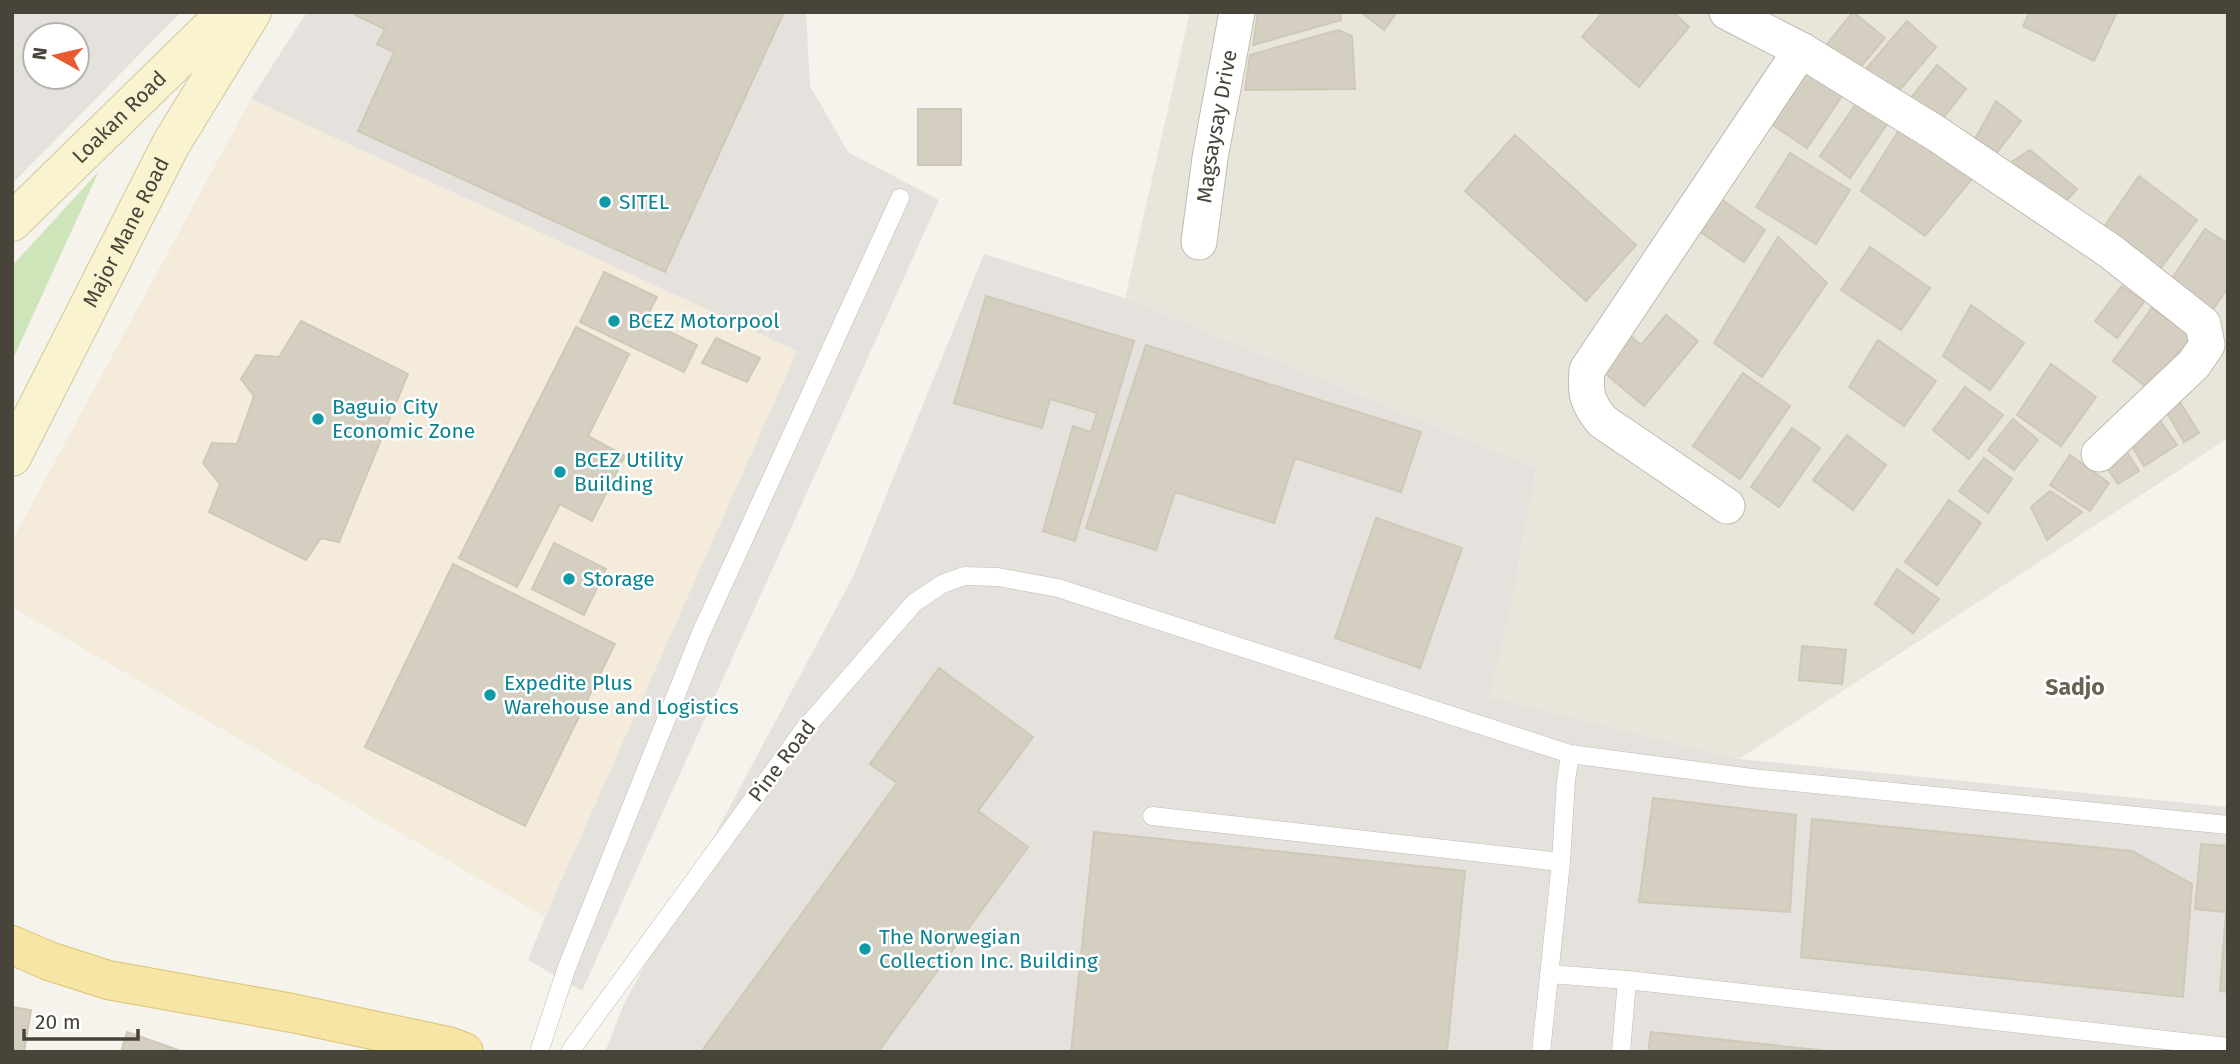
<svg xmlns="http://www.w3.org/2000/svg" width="2240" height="1064" font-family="'Fira Sans',sans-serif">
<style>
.residential{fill:#e8e5db}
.commercial{fill:#f4ebda}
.industrial{fill:#e5e2dd;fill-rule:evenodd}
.green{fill:#cee5b9}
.building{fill:#d5cfc2;stroke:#d0c8b6;stroke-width:2}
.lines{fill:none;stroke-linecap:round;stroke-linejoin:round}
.lane-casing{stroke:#c0bbaf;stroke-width:19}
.street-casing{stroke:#c0bbaf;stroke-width:37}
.secondary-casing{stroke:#d0c8a0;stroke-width:40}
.primary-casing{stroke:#dbc474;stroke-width:40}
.lane{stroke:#fff;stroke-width:18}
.street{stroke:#fff;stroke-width:35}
.secondary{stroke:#faf3d0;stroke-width:38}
.primary{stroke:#f6e5a4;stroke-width:38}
.culture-dot{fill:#0f9aa8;stroke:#fff;stroke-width:2.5}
.labels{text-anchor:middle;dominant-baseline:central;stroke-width:5;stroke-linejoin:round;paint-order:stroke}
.street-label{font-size:21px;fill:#49443a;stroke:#fff}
.culture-label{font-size:21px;fill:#0d838f;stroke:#fff;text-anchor:start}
.neighbourhood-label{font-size:23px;font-weight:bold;fill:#6b6352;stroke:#fff}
</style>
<rect width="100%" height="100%" fill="#f5f3ec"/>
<path class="residential" d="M1190 12H2228V438L1739 759 1488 697 1511 606 1536 468 1125 298Z"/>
<path class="commercial" d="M251 99 797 351 545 917 12 607V541Z"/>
<path class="industrial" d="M12 12H181L12 184ZM35 35H77V77H35Z
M307 12H806L810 86 848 152 939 200 582 991 528 960 545 917 797 351 251 99Z
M984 254 1125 298 1536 468 1511 606 1489 697 1739 759 2228 807V1052H605L624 1004 854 575Z"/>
<path class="green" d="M99 171 12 361V266Z"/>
<path class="building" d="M356 12H784L665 272 358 131 394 52 377 44 385 29 355 15Z
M1258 12H1340L1341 20 1253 45Z
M1361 12H1397L1384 30Z
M1603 12H1673L1689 27 1639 87 1582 37Z
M1853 12 1885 38 1858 70 1827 44Z
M2030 12H2117L2094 61 2023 26Z
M1907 21 1936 47 1892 99 1862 74Z
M1338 30 1352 36 1355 89 1245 90 1250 55Z
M1937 65 1966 89 1939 123 1910 99Z
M1805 67 1842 96 1807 148 1767 121Z
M1860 98 1890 120 1850 178 1820 156Z
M1996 101 2021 121 1995 155 1975 139Z
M918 109H961V165H918Z
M1902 125 1972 179 1925 236 1861 191Z
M1515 135 1636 245 1586 301 1465 191Z
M2030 150 2077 189 2059 209 2007 165Z
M1790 153 1850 190 1816 244 1756 207Z
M2139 176 2197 220 2159 270 2104 227Z
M1721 199 1765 230 1744 262 1699 231Z
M2205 229 2228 244V288L2211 312 2169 283Z
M1778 237 1827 283 1762 377 1714 343Z
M1870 247 1930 288 1901 330 1841 290Z
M604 272 657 297 645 320 697 345 684 372 580 322Z
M2122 286 2144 302 2117 338 2095 321Z
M986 296 1134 341 1075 541 1043 531 1073 426 1091 432 1097 413 1050 399 1042 428 954 403Z
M1971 305 2024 343 1990 390 1943 356Z
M2152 308 2191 336 2149 389 2113 361Z
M1666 315 1698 341 1644 406 1600 369 1628 334 1641 345Z
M301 321 408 374 339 542 321 538 306 560 209 512 220 484 203 463 212 443 237 444 254 396 241 379 256 355 279 357Z
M576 327 629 354 588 436 625 456 592 521 560 504 517 587 459 558Z
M716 338 760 358 747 382 702 363Z
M1878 340 1936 381 1904 426 1849 387Z
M1146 345 1421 432 1401 492 1295 458 1274 523 1175 492 1156 550 1086 528Z
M2051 364 2096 397 2061 446 2017 415Z
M1743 373 1790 406 1740 479 1693 446Z
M1965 387 2003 415 1969 459 1933 430Z
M2178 399 2199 433 2184 442 2166 411Z
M2013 419 2038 440 2014 470 1988 450Z
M2159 419 2177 445 2144 466 2129 441Z
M1792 428 1820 448 1779 507 1751 487Z
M1847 435 1886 465 1853 510 1813 480Z
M2125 449 2139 471 2118 484 2104 463Z
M2070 455 2109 483 2090 511 2050 485Z
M1984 458 2012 479 1988 513 1959 491Z
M2050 491 2082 512 2047 540 2031 507Z
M1949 500 1981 523 1937 585 1905 562Z
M1376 518 1462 548 1420 668 1335 638Z
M554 543 606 569 584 615 532 589Z
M453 564 615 644 525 826 365 747Z
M1897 569 1939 599 1913 633 1875 604Z
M1802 646 1846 650 1842 684 1799 680Z
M939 668 1033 737 978 811 1028 847 878 1052H701L897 783 870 764Z
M1653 798 1796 815 1790 912 1639 902Z
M1812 819 2132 851 2192 884 2183 997 1801 957Z
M1094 832 1465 871 1447 1052H1071Z
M2201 844 2228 846V992L2220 991 2226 912 2195 909Z
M12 1007 31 1010 24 1052H12Z
M127 1032 178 1050 184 1052H121Z
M1651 1032 1837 1052H1648Z"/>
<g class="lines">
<defs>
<path id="lane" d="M1570 754 1752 778 2228 825
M1152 816 1561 862
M1549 974 1627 980 2228 1047
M571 1050 802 732 914 603 942 584 964 576 998 577 1058 588 1570 754 1566 781 1561 862 1541 1052
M539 1052 567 967 700 635 900 198
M1621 1052 1627 980"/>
<g id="street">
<path d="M1727 12 1801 50 1937 134 2110 251 2203 324 2207 345 2194 364 2099 454"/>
<path id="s1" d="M1199 242 1210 158 1237 12"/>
<path d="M1727 506 1602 421C1587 402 1585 394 1587 370L1801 50"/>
</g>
<g id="secondary">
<path id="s2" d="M12 222 227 12"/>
<path id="s3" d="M12 457 171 144 252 12"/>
</g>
<path id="primary" d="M12 945 49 961 108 980 292 1013 448 1046 464 1052"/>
</defs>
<use href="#lane" class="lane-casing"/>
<use href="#street" class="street-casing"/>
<use href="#secondary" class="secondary-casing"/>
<use href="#primary" class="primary-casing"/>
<use href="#lane" class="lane"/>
<use href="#street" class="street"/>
<use href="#secondary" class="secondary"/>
<use href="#primary" class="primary"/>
</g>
<g class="culture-dot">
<circle cx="605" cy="202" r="7"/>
<circle cx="614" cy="321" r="7"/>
<circle cx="318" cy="419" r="7"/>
<circle cx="560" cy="472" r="7"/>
<circle cx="569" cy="579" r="7"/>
<circle cx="490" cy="695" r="7"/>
<circle cx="865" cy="949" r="7"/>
</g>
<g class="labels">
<g class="street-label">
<text stroke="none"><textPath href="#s2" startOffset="150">Loakan Road</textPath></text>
<text stroke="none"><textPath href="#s1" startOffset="117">Magsaysay Drive</textPath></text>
<text stroke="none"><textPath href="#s3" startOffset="252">Major Mane Road</textPath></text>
<text transform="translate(782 761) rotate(-53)">Pine Road</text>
</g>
<g class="culture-label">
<text x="619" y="202">SITEL</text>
<text x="628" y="321">BCEZ Motorpool</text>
<text x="332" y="407">Baguio City<tspan x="332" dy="24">Economic Zone</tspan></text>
<text x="574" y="460">BCEZ Utility<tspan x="574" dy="24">Building</tspan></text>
<text x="583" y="579">Storage</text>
<text x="504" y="683">Expedite Plus<tspan x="504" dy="24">Warehouse and Logistics</tspan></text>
<text x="879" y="937">The Norwegian<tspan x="879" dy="24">Collection Inc. Building</tspan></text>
</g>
<g class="neighbourhood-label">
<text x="2075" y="687">Sadjo</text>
</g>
</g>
<rect width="2240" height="1064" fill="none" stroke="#49443a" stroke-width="28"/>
<g transform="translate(56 56) rotate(278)"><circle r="33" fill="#ffffff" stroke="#b6b4b0" stroke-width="2"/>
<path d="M0-5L12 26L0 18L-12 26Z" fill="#e85a30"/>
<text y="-10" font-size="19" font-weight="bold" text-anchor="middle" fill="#49443a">N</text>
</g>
<path d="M24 1029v10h114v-10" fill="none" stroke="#49443a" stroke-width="3.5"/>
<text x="35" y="1029" font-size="21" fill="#49443a" stroke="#ffffff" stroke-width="5" paint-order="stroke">20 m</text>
</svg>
